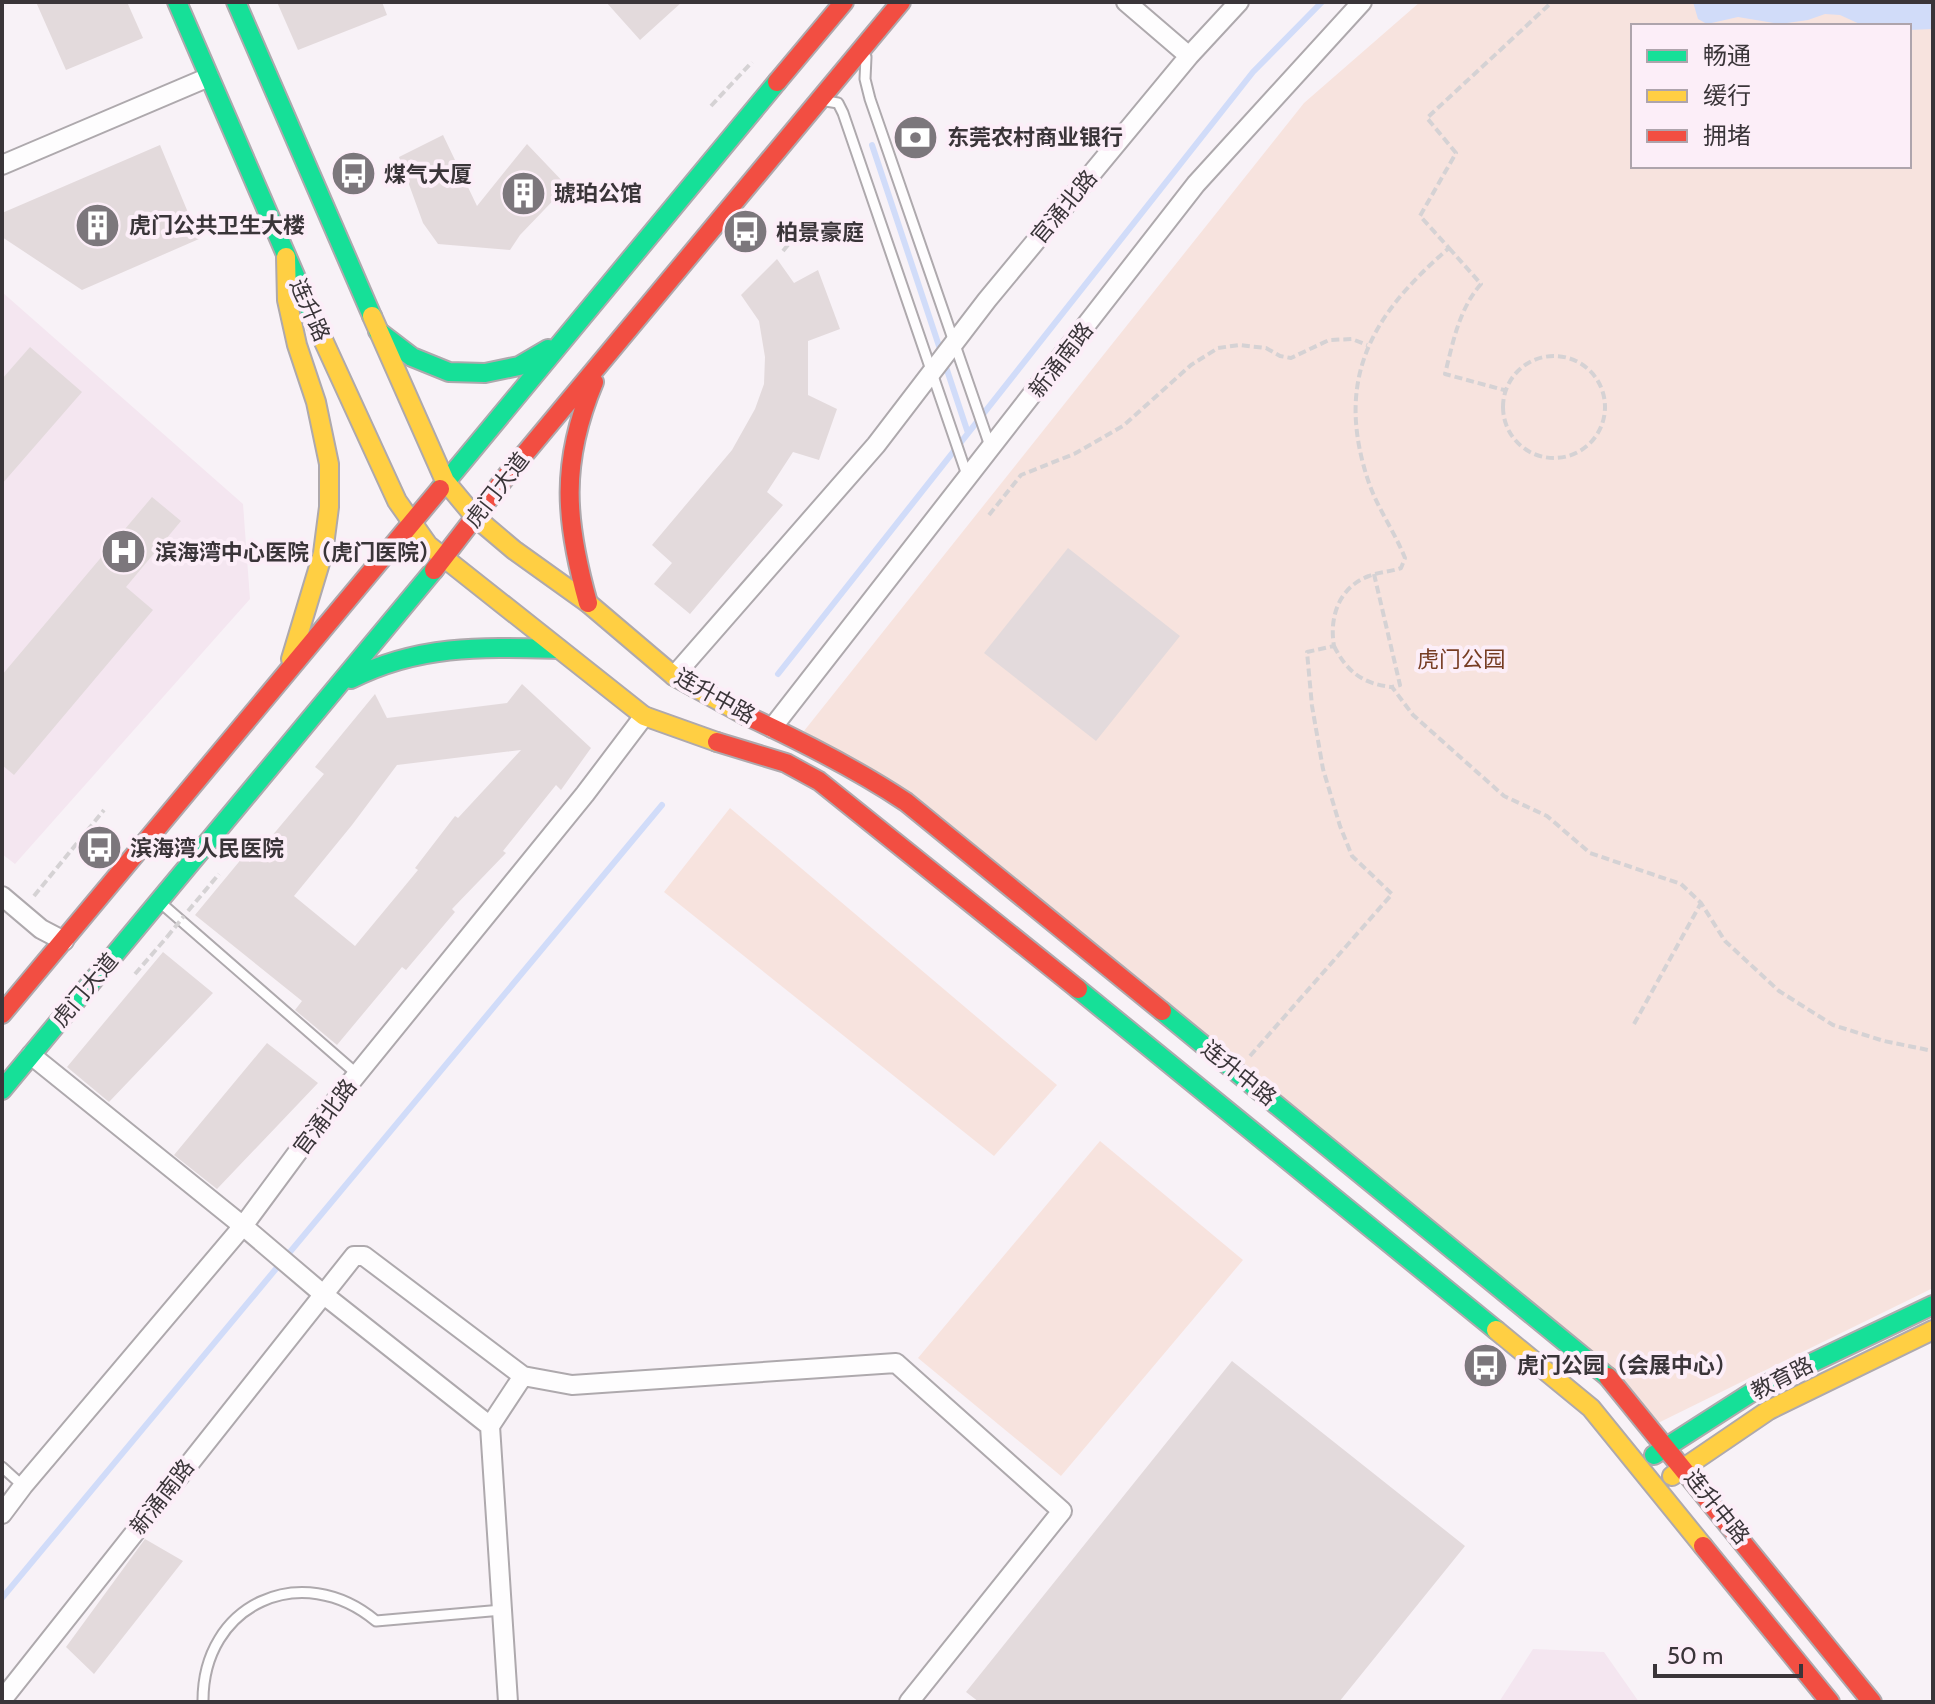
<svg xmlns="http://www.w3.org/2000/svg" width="1935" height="1704" font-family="Cabin,'Noto Sans SC',sans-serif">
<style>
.built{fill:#f4e6f0}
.green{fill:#f7e3de;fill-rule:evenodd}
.water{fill:#d1dcf9}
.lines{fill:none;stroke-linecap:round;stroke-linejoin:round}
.stream{stroke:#d1dcf9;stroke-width:6}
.building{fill:#e3dadc;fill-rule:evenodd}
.lane-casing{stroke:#aea9ad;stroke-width:13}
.street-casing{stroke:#aea9ad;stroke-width:22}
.fast-casing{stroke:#aea9ad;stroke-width:22}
.slow-casing{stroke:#aea9ad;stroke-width:22}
.jam-casing{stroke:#aea9ad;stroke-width:22}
.path{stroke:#d5d2d4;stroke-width:4;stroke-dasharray:8 4;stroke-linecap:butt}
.lane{stroke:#fefdfe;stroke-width:9}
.street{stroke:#fefdfe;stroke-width:18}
.fast{stroke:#16e098;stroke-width:18}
.slow{stroke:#ffcf43;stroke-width:18}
.jam{stroke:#f24e42;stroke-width:18}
.path-bridge{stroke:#d5d2d4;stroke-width:4;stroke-dasharray:8 4;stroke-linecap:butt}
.labels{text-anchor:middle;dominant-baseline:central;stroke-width:8;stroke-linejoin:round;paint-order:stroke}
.poi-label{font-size:22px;font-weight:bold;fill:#3a3539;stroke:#fceef8;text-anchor:start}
.street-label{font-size:22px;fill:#3a3539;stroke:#fceef8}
.park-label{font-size:22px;fill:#763c22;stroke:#fceef8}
</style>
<rect width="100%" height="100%" fill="#f8f2f7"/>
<path class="built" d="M2 292 243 504 250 599 15 864 2 854Z
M1533 1649 1604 1652 1639 1702H1499Z"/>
<path class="green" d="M1420 2H1933V1288L1656 1424 804 731 1304 103ZM1633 26H1909V166H1633Z
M730 808 1057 1085 994 1156 664 892Z
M1100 1141 1243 1260 1061 1476 918 1358Z"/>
<path class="water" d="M1693 2H1933V29L1909 30V26H1864L1840 15 1825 14 1808 20 1780 24 1738 17 1707 24 1698 19Z"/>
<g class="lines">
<path class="stream" d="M872 145 968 433
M778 674 1253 72 1322 2
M2 1598 662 805"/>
</g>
<path class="building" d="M36 2H127L143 38 66 70Z
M277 2H382L387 15 298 50Z
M606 2H682L640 40Z
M443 135 477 206 527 144 567 186 520 235 510 250 438 244 423 223 399 157Z
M160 145 199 239 82 290 2 237V213Z
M777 259 794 283 818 270 840 329 808 341V395L837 409 819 460 793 452 767 492 783 505 690 614 654 584 672 563 652 545 732 450 755 409 764 384 765 357 759 321 741 295Z
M30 347 82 392 2 484V379Z
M152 497 181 521 126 587 153 610 14 775 2 765V675Z
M1068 548 1180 636 1096 741 984 653Z
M522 684 591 748 561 790 556 785 503 851 506 853 452 909 455 912 406 970 402 967 337 1045 295 1010 302 1001 195 915 243 857 250 862 324 774 315 767 375 694 387 718 507 703ZM521 750 458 818 455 816 415 868 418 870 355 946 294 896 352 825 397 765Z
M163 952 213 993 109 1102 67 1067Z
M267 1043 318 1083 217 1189 174 1155Z
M1232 1361 1465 1546 1339 1702H979L966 1692Z
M145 1539 183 1561 94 1674 66 1647Z"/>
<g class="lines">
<defs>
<path id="lane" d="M866 57 865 79 870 99 991 449
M826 101 838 103 843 113 968 478
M162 904 357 1074
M2 1467 23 1486
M203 1702C202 1604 302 1559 376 1621L502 1610"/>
<path id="street" d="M1126 2 1189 56
M2 165 209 77
M674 676 876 445 987 300 1189 56 1239 2
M772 728 1196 184 1362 2
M2 896 41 929 64 941
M31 1055 243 1226 323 1294 490 1426
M2 1514 23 1486 243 1226 337 1099 585 794 644 716
M2 1700 354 1256H364L523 1376
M508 1702 490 1426 523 1376 572 1385 896 1363 1062 1511 909 1702"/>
<path id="fast" d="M177 2 319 331
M236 2 372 316
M378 331 412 357 449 372 485 373 519 366 548 349
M440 489 777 82
M351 679C420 644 484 647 559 649
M1078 989 1496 1330
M1162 1011 1608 1377
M2 1090 434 570
M1654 1455 1757 1389 1933 1305"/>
<path id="slow" d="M286 257 287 300 297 345 316 402 329 464V507L323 553 291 659
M372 316 445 481 475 517 514 550 588 603 674 676 745 715
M319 331 397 501 428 545 644 716 717 742
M1496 1330 1591 1408 1703 1546
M1672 1476 1769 1410 1933 1330"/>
<path id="jam" d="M777 82 844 2
M434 570 508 474 901 2
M588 603C565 521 560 463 594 382
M745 715C801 741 855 768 906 802L1162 1011
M717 742 786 763 819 781 1078 989
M2 1014 440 489
M1608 1377 1872 1702
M1703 1546 1830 1702"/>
</defs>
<use href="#lane" class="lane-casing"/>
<use href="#street" class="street-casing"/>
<use href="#fast" class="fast-casing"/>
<use href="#slow" class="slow-casing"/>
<use href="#jam" class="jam-casing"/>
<path class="path" d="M711 106 752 62
M1449 248 1481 284C1459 309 1453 342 1445 374L1504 390
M783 251 806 223
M1503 407a51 51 0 1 1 102 0a51 51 0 1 1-102 0Z
M989 515 1021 475 1074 454 1123 426 1191 365 1218 348 1239 345 1266 348 1280 356 1291 358 1329 340 1352 339 1367 345
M1374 574 1400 685 1392 687
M1334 646C1347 672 1363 684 1392 687L1413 715 1504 796 1547 816 1590 853 1681 884 1701 903 1725 941 1779 991 1833 1025 1884 1041 1933 1051
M34 896 104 810
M188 911 219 874
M135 974 167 937
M1634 1024 1701 903
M1250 1056 1392 894 1352 856 1340 826 1323 769 1312 706 1307 652 1334 646C1329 617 1339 587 1369 576 1379 572 1390 572 1401 568L1405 558C1395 533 1379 510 1370 486 1333 381 1370 316 1449 248L1420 216 1456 153 1427 118 1552 2"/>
<use href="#lane" class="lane"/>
<use href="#street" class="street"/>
<use href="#fast" class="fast"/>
<use href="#slow" class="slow"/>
<use href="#jam" class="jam"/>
<path class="path-bridge" d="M167 937 184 916"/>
</g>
<defs>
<symbol id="bank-disc" viewBox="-11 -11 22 22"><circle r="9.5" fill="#7c777c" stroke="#fceef8"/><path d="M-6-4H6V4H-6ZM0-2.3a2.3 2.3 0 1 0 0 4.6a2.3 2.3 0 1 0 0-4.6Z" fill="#fff"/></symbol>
<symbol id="bus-disc" viewBox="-11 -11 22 22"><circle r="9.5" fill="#7c777c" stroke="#fceef8"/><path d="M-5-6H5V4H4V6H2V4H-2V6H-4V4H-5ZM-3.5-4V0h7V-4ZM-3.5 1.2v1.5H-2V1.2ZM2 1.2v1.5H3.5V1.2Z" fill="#fff"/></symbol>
<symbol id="building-disc" viewBox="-11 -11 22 22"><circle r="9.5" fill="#7c777c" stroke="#fceef8"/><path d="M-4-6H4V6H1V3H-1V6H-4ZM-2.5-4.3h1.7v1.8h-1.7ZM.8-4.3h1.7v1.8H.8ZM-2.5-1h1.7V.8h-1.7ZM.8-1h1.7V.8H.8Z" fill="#fff"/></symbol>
<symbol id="hospital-disc" viewBox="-11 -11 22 22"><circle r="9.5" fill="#7c777c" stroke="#fceef8"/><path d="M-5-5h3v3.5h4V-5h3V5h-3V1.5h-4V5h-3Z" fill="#fff"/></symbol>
</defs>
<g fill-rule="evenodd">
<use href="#bank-disc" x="890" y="112" width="51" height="51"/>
<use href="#bus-disc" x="328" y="148" width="51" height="51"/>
<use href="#building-disc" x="498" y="168" width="51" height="51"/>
<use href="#building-disc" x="72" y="200" width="51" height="51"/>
<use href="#bus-disc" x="720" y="206" width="51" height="51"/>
<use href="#hospital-disc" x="98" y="526" width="51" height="51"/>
<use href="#bus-disc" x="74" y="822" width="51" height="51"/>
<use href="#bus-disc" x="1460" y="1340" width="51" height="51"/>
</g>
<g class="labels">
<g class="poi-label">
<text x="947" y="137">东莞农村商业银行</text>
<text x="384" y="174">煤气大厦</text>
<text x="554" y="193">琥珀公馆</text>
<text x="129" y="225">虎门公共卫生大楼</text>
<text x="776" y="232">柏景豪庭</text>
<text x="155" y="552">滨海湾中心医院（虎门医院）</text>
<text x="130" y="848">滨海湾人民医院</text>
<text x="1517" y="1365">虎门公园（会展中心）</text>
</g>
<g class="street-label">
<text transform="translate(1064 207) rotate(-50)">官涌北路</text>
<text transform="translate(310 310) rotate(66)">连升路</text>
<text transform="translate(1061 360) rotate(-52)">新涌南路</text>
<text transform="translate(497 490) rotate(-52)">虎门大道</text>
<text transform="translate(715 696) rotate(29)">连升中路</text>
<text transform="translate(85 990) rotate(-50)">虎门大道</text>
<text transform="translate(1239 1073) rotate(39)">连升中路</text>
<text transform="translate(325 1117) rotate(-53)">官涌北路</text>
<text transform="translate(1782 1378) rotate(-27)">教育路</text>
<text transform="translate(162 1497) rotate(-52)">新涌南路</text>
<text transform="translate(1717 1507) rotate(51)">连升中路</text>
</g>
<g class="park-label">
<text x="1461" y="659">虎门公园</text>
</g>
</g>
<rect width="1935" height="1704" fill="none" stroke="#3a3539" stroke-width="8"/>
<rect x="1631" y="24" width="280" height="144" fill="#fceef8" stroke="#aea4ac" stroke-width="2"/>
<rect x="1647" y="50" width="40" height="12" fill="#16e098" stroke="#aea4ac" stroke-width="2"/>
<text x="1703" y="64" font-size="24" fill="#3a3539">畅通</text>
<rect x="1647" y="90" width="40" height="12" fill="#ffcf43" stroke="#aea4ac" stroke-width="2"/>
<text x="1703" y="104" font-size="24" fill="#3a3539">缓行</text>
<rect x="1647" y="130" width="40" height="12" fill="#f24e42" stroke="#aea4ac" stroke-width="2"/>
<text x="1703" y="144" font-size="24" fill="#3a3539">拥堵</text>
<path d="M1655 1664v12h146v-12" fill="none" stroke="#3a3539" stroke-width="4"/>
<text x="1667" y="1664" font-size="24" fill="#3a3539" stroke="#fceef8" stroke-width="6" paint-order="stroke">50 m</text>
</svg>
